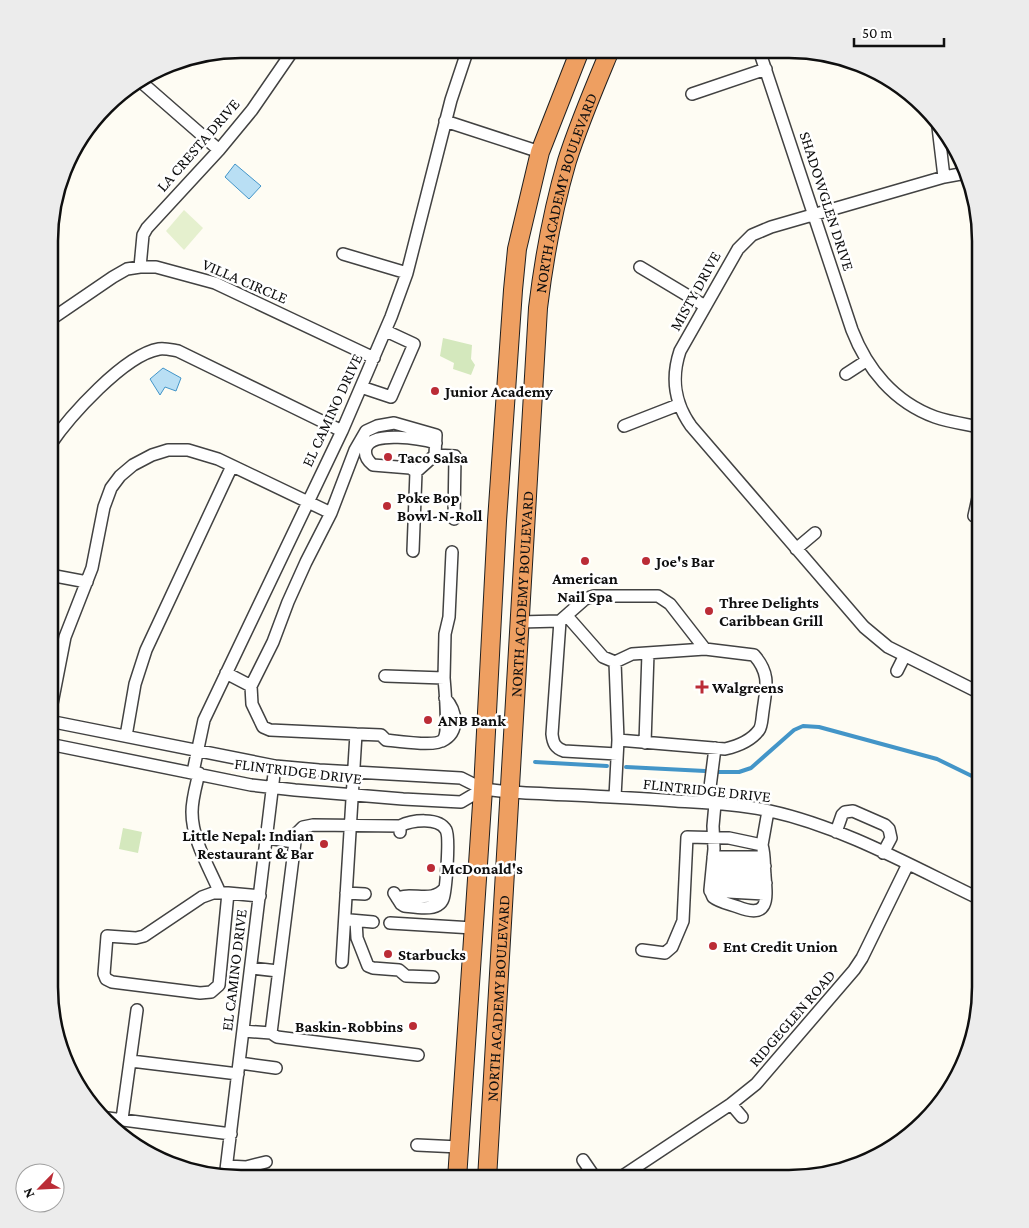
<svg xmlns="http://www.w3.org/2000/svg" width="1029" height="1228" font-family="'Crimson Pro',serif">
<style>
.green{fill:#d4e8bd}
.pitch{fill:#e5f0ce}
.water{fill:#b9dff4;stroke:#4395c8}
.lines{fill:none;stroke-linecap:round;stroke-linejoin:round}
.stream{stroke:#4395c8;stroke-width:4}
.minor-casing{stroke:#424242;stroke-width:14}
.highway-casing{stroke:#202020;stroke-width:20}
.minor{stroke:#fff;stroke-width:11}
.highway{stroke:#ee9f61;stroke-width:18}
.poi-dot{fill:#bb2c36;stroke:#fff;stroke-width:2}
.labels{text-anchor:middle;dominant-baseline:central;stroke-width:5;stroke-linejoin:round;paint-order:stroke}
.street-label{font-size:16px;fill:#0f0f0f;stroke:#fff}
.poi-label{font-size:16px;font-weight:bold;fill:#0f0f0f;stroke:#fff;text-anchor:start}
.rim{fill:none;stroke:#0f0f0f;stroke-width:2.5}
</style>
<rect width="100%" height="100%" fill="#fefcf3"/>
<path class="green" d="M443 338 472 345 471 359 475 365 471 375 453 369 454 363 440 356Z
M123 828 142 832 138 853 119 849Z"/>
<path class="pitch" d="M184 210 203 228 184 250 166 231Z"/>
<path class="water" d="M235 164 261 186 249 199 225 177Z
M163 368 181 378 176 391 165 387 160 395 150 379Z"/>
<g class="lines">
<path class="stream" d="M535 762 607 766
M626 767 705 771
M716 772H739L751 768 794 730 803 726 819 727 937 759 980 780"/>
<defs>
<path id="minor" d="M759 50 852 330C867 369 894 402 935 417 949 422 965 424 980 427
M140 81 219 150
M692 94 766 69
M445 121 540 152
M938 127 944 177
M966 173 944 177 771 227 752 235 738 249 680 351C671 378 674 402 691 426L864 627 888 647 980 693
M343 254 407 273
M140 267 143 235 147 228 219 150 252 110 294 49
M640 267 705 306
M50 320 113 277 127 269 140 267H156L215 283 374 358
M846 374 866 361
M361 387 391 397 414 344 386 331
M624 426 678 405
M50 445C69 417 124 355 159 349 165 348 172 350 178 351L342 431
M416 472 410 468 373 465C368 461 364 455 366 448 372 430 422 439 436 443
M331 513 355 450 366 431 377 426 394 423 436 435 435 455 455 456 454 519
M974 516 980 489
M796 549 815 533
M413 551 416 472 435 455
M50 575 87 582
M567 616 603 657 615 662 618 740
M560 621 552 734C553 743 555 748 564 751L617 754
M519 622 560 621 585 599 594 596H658L670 604 705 649 754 655C771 674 766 688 763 711 762 717 762 726 759 730 751 741 738 746 725 749L618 740 615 797
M615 662 632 654 705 649
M897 671 904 657
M226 673 251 686 252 704 263 727 270 730 356 734
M385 676 444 678 445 634 449 617 452 552
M49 719 65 637 92 568 104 507 111 488 120 476 133 465 152 455 168 450H188L218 459 331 513 306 562 288 602 273 642 251 686
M49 721 275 766 319 770 461 778 483 789 509 792C564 795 620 797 676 801 707 803 739 804 770 811 843 827 913 867 980 899
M126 736 135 684 146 650 232 466
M442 741C460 732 457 711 445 698
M645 743 648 653
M49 744 251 785 295 790 403 799 461 802 483 789
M193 772 204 720 342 431 391 317 407 273 451 100 468 49
M199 773C196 786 192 799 192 812 192 840 209 867 220 893
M708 803 715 748
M715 804 713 826 714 849 710 890 713 897C719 902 730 904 738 907 769 919 767 900 765 876 764 865 765 855 762 845
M836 832 842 815 845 812 853 811 885 825 889 829 891 838 883 853
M267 838 294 842
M713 857H764
M713 864 765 866
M712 873 765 874
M711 881 766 883
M710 891 766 894
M228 893H213L202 897 144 936 136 938 107 936 104 974 106 979 112 982 200 993 211 992 219 985 228 893 260 896
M346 893 365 894
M394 893 401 904 404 906C414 907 430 910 438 905 441 903 442 902 443 899 446 891 450 837 446 830 439 817 412 820 400 826
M397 898C401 897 405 896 409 896 423 896 435 900 445 888
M350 920 373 922
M356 921 357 938 368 966 373 968 399 970 406 976 433 977
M390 923 473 928
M642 950 665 953 672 947 683 921 687 837 729 838 762 845 768 811
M342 962 356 734 381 735 386 740C396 741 436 747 443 740 449 733 445 689 444 678
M251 968 278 971
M243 1031 271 1033 277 1037 418 1055
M271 1033 296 834 303 827 313 825 400 826V832
M131 1061 238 1074
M240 1063 276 1068
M731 1104 742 1117
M100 1117 231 1134
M122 1119 137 1010
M417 1145 459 1147
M583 1160 596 1179
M227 1166 246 1167 266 1162
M225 1178 275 766
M618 1179 731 1104 756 1084 854 970 862 958 908 864"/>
<g id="highway">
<path d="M457 1179 483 789 497 521 513 290 517 249 540 152 580 50"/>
<path id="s1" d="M487 1179 538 308C544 258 553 209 567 161 579 123 595 86 610 50"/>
</g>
</defs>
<use href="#minor" class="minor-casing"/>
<use href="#highway" class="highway-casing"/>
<use href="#minor" class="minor"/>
<use href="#highway" class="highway"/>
</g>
<g class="poi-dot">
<circle cx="435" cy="391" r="5"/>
<circle cx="388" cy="457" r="5"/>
<circle cx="387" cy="506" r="5"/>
<circle cx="585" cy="561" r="5"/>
<circle cx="646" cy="561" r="5"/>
<circle cx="709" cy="611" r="5"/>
<path d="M699.5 679.5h5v5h5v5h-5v5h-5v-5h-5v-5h5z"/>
<circle cx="428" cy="720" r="5"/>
<circle cx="324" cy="844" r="5"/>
<circle cx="431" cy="868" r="5"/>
<circle cx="713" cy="946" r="5"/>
<circle cx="388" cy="954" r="5"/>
<circle cx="413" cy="1026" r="5"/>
</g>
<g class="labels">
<g class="street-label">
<text transform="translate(198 145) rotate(-49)">LA CRESTA DRIVE</text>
<text stroke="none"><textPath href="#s1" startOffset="991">NORTH ACADEMY BOULEVARD</textPath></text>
<text transform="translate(827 201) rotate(72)">SHADOWGLEN DRIVE</text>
<text transform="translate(245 281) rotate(23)">VILLA CIRCLE</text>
<text transform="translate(695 291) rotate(-61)">MISTY DRIVE</text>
<text transform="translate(332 410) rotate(-65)">EL CAMINO DRIVE</text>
<text stroke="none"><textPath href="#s1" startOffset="586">NORTH ACADEMY BOULEVARD</textPath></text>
<text transform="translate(298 771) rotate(7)">FLINTRIDGE DRIVE</text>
<text transform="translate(707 790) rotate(6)">FLINTRIDGE DRIVE</text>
<text transform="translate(234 970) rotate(-83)">EL CAMINO DRIVE</text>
<text stroke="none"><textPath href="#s1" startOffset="181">NORTH ACADEMY BOULEVARD</textPath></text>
<text transform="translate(792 1018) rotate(-49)">RIDGEGLEN ROAD</text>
</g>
<g class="poi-label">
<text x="445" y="391">Junior Academy</text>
<text x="398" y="457">Taco Salsa</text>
<text x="397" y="497">Poke Bop<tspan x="397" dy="18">Bowl-N-Roll</tspan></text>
<text x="656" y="561">Joe's Bar</text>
<text x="585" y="578" text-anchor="middle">American<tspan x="585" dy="18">Nail Spa</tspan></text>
<text x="719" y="602">Three Delights<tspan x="719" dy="18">Caribbean Grill</tspan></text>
<text x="712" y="687">Walgreens</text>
<text x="438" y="720">ANB Bank</text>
<text x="314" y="835" text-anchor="end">Little Nepal: Indian<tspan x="314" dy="18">Restaurant &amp; Bar</tspan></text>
<text x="441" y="868">McDonald's</text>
<text x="723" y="946">Ent Credit Union</text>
<text x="398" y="954">Starbucks</text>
<text x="403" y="1026" text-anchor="end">Baskin-Robbins</text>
</g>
</g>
<path d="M0 0H1029V1228H0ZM241 58H789A183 183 0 0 1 972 241V987A183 183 0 0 1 789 1170H241A183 183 0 0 1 58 987V241A183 183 0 0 1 241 58Z" fill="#ececec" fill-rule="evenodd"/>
<path class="rim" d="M241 58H789A183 183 0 0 1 972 241V987A183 183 0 0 1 789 1170H241A183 183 0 0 1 58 987V241A183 183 0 0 1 241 58Z"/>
<g transform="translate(40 1188) rotate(246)"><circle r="24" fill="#ffffff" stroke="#9f9f9f"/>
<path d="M0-4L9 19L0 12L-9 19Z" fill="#bb2c36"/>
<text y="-8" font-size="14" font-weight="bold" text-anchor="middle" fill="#0f0f0f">N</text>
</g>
<path d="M854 38v8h90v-8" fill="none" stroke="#0f0f0f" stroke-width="2.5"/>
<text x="862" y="38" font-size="15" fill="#0f0f0f" stroke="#ffffff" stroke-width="4" paint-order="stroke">50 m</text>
</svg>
